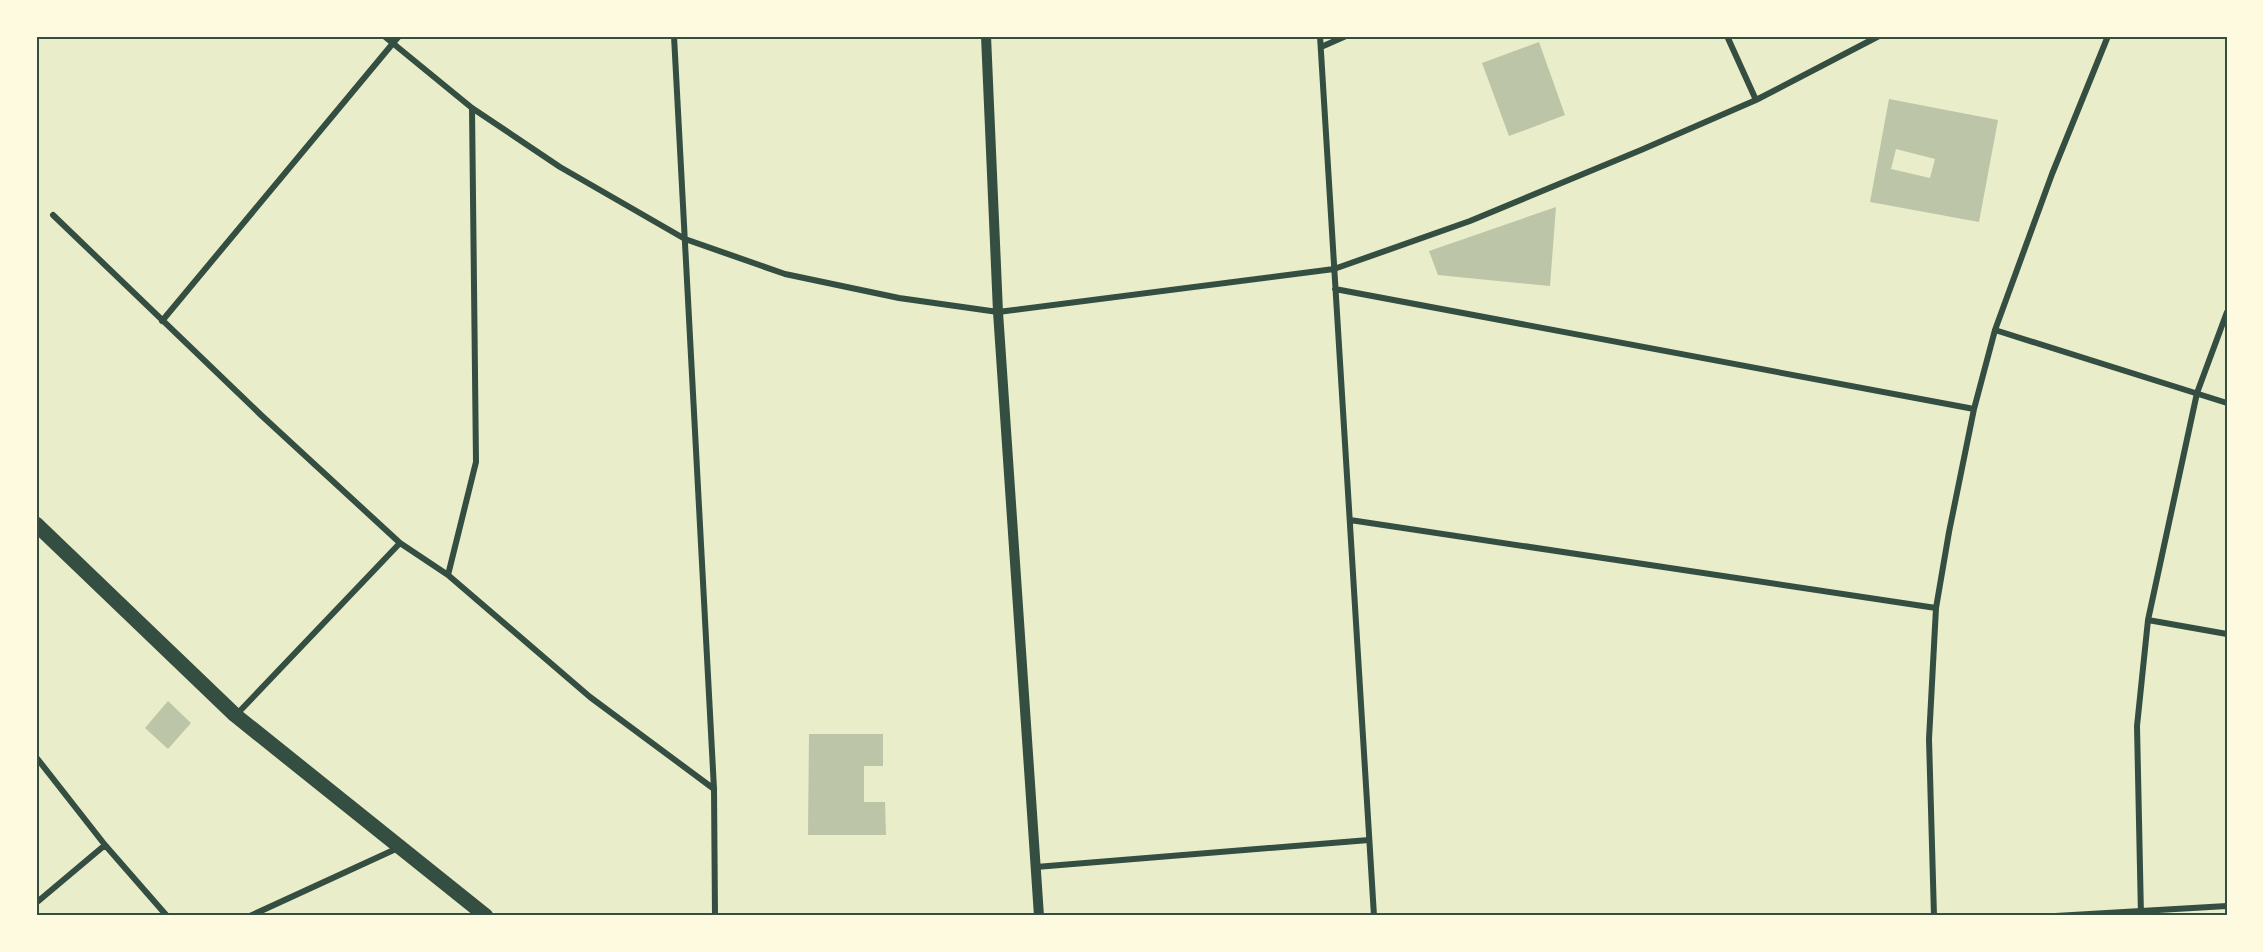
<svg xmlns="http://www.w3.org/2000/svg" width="2263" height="952" font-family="Raleway,sans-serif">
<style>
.building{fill:#bcc5a7;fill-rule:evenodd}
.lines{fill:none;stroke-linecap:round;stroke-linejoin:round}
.minor{stroke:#344e41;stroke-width:6}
.tertiary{stroke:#344e41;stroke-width:10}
.primary{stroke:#344e41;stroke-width:15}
.neatline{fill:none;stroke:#344e41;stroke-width:2}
</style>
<rect width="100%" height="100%" fill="#e9edc9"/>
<path class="building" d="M1539 42 1565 115 1509 136 1482 63Z
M1889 99 1998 120 1979 222 1870 202ZM1896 149 1935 159 1930 178 1891 169Z
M1556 207 1550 286 1438 275 1429 251Z
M168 701 191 723 168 749 145 728Z
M809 734H883V766H864V802H885L886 835H808Z"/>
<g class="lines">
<path class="minor" d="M384 36 472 108 560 167 685 239 785 274 899 298 998 312 1334 269 1470 221 1641 150 1756 100 1879 36
M674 36 714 789 715 916
M1320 36 1374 916
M1727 36 1756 100
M1321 47 1346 36
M53 215 261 415 400 543 448 575 590 697 714 789
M1335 289 1974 409
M162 321 399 36
M1995 330 2227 403
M1350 520 1936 608
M448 575 476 462 472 108
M2148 620 2227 634
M237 714 400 543
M36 757 105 845 167 916
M1036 867 1369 840
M36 903 105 845
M250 916 398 848
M1934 916 1929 739 1936 608 1949 532 1974 409 1995 330 2052 174 2108 36
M2055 916 2227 906
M2141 916 2137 726 2148 620 2197 393 2227 312"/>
<path class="tertiary" d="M986 36 998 312 1039 916"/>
<path class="primary" d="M36 524 235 715 486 916"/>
</g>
<rect width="2263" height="952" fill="none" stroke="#fefae0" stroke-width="75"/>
<rect x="38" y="38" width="2188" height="876" class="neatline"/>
</svg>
